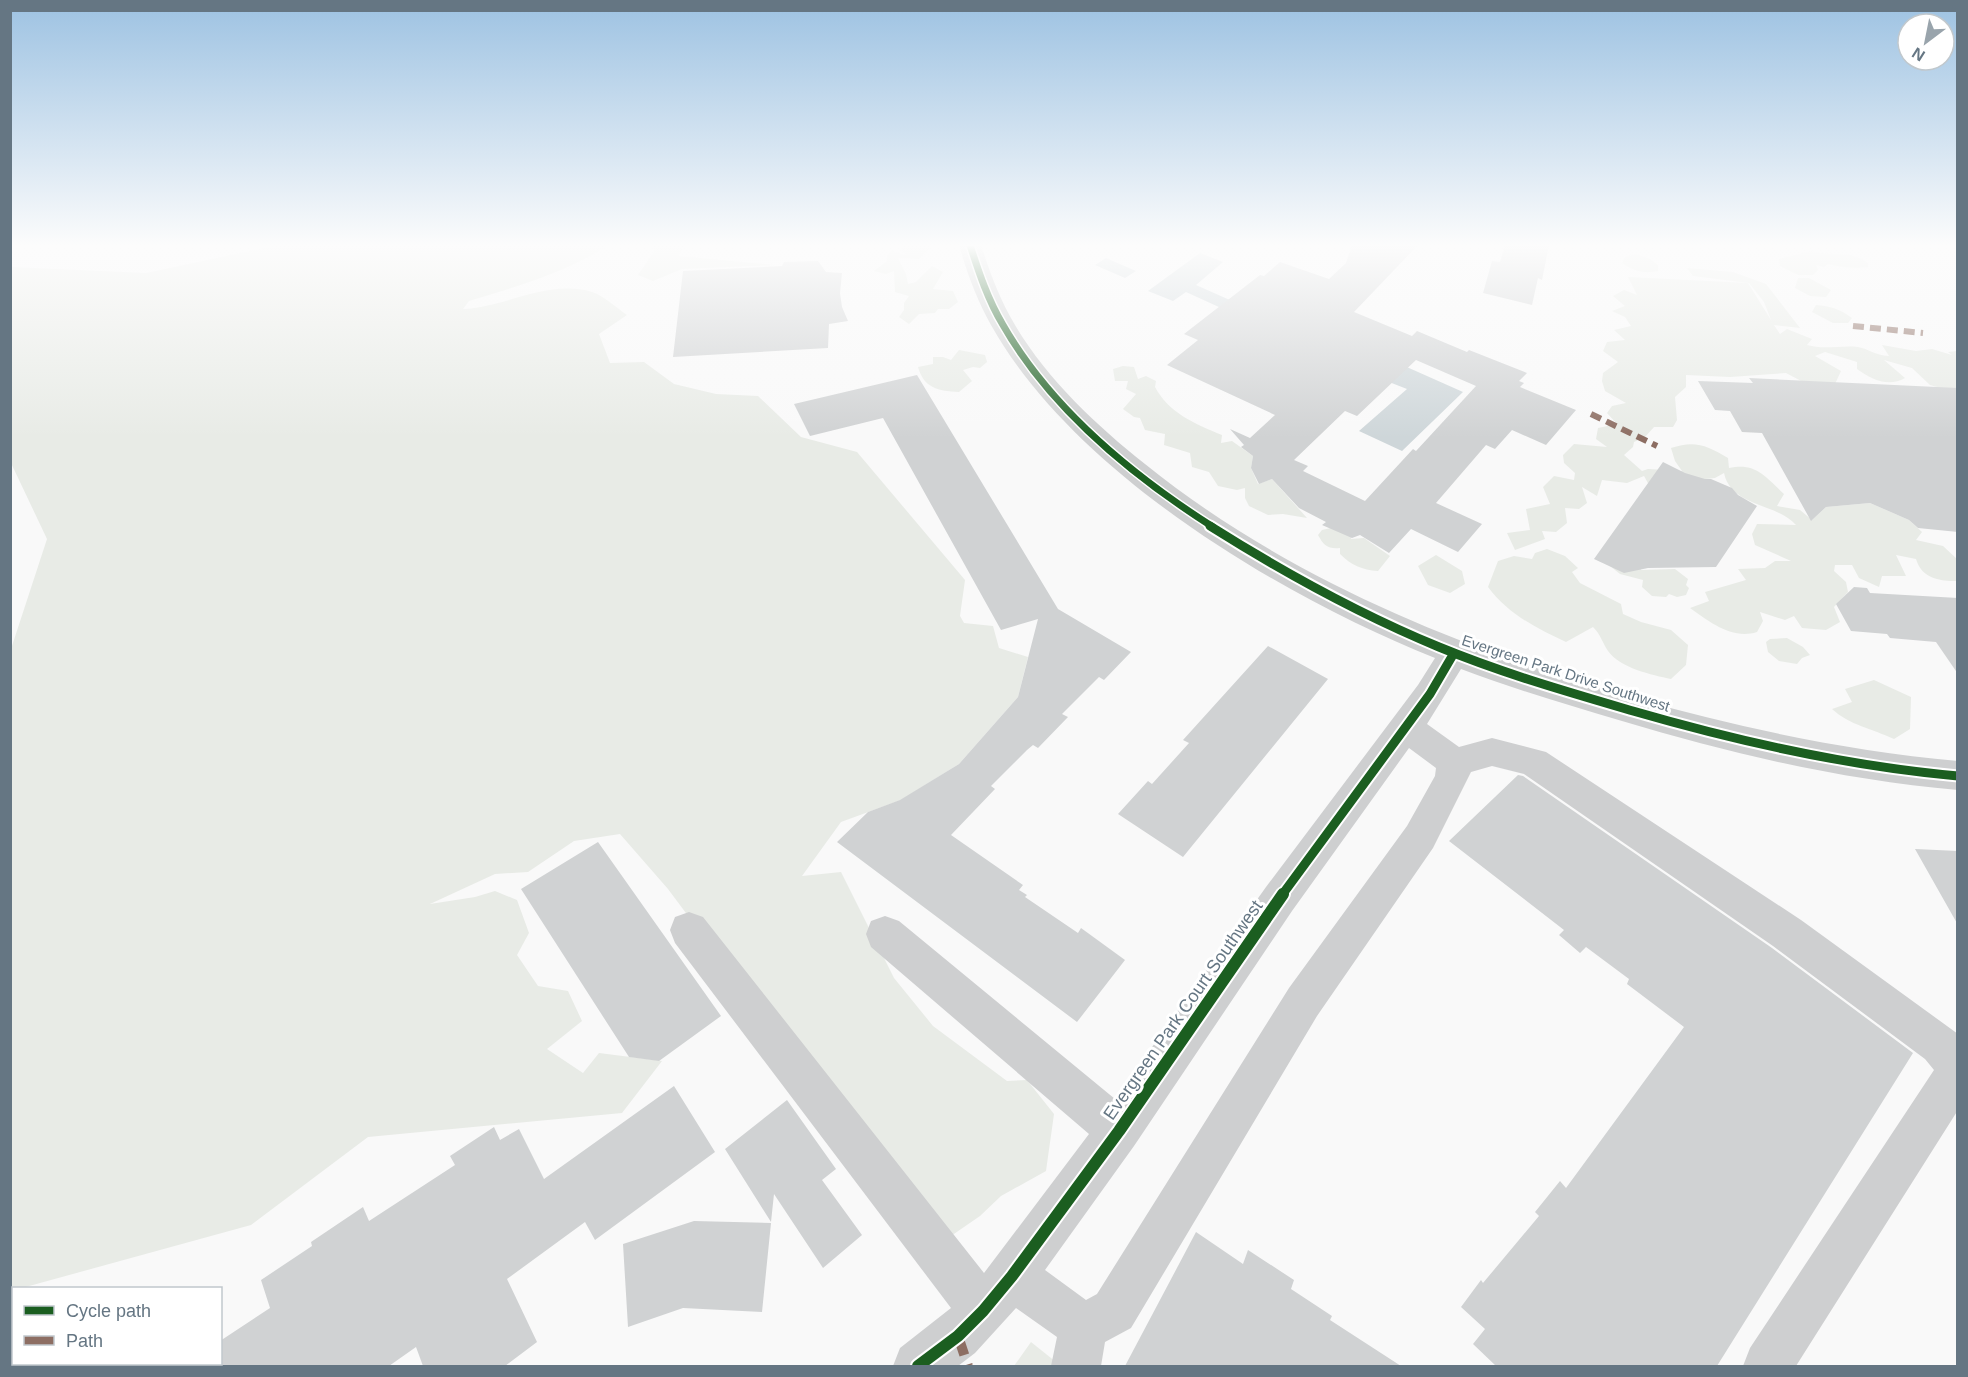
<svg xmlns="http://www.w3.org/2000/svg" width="1968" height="1377" font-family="Arial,sans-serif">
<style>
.green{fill:#e8ebe6}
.water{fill:#ced6d9}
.building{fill:#d0d2d3;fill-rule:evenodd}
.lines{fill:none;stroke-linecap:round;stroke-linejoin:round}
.minor{fill:#cecfd0;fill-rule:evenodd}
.quiet-far1{stroke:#8d6e63;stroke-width:6;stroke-dasharray:11 6;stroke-linecap:butt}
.quiet{stroke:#8d6e63;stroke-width:10;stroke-dasharray:20 10;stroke-linecap:butt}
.cycleway-far2-casing{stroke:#fff;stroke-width:10}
.cycleway-far1-casing{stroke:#fff;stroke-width:13}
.cycleway-casing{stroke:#fff;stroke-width:16}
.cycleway-far2{stroke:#1b5e20;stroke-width:7}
.cycleway-far1{stroke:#1b5e20;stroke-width:9}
.cycleway{stroke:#1b5e20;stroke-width:12}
.labels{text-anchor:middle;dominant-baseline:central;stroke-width:6;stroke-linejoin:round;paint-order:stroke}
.street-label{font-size:15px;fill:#657683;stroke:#fff}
.near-street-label{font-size:18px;fill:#657683;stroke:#fff}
</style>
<rect width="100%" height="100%" fill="#f9f9f9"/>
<path class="green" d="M278 245H609C564 273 519 286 469 301L463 309C506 307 548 279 592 292 604 296 617 308 627 315L599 334 610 363 644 362 674 384 716 394 758 396 801 437 857 452 965 580 960 616 964 623 993 626 999 648 1028 657 1018 697 959 764 901 800 841 822 802 876 841 872 894 978 933 1026 1007 1081 1027 1080 1054 1114 1046 1171 1001 1196 980 1216 935 1247 668 889 620 834 574 841 528 872 495 874 430 904 475 897 495 891 517 900 529 933 517 955 538 986 568 991 582 1021 547 1049 583 1073 599 1053 662 1061 622 1113 368 1137 251 1225 11 1291 10 652 47 539 11 463V267L146 273Z
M651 245H684L679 256 775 265 682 269 653 281 638 275 655 250Z
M902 245H933L919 259 898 258 906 274 908 284 916 282 932 266 943 272 933 289 953 291 958 302 949 309H938L935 313 919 314 909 324 899 317 904 310V303L909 296 895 292 894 271 886 274 874 271 887 261V255L892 251 907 256 901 250Z
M1811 251C1828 257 1849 249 1868 263V267C1854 269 1841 267 1828 264L1824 267 1816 265 1818 270 1813 275H1798L1780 266 1779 259Z
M1636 254 1650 259 1658 265V271C1643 274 1634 271 1622 263L1625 257Z
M1687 268 1733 272 1766 284 1800 328 1774 325 1780 334 1787 329 1812 339 1807 345C1824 350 1841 345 1858 347 1869 349 1874 355 1889 356L1882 345 1916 351 1932 349 1952 355 1948 352 1957 351V390L1954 392 1930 385 1912 368 1884 360 1905 378C1888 388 1871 379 1857 369V362L1825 352 1815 356 1841 371 1835 384 1805 383 1786 373 1730 377 1686 375V387L1675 397 1677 420 1673 427H1654L1645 437 1634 442 1633 447 1624 455 1642 471 1648 469 1682 471 1675 461 1671 448C1694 440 1707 445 1728 458L1729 468C1756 462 1766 477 1784 494L1777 506 1800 510 1812 520 1826 507 1870 503 1909 520 1922 532 1916 540 1943 546 1957 559V581C1940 581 1922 579 1916 559L1896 555 1906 576H1882L1879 587 1859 578 1852 565H1835L1834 571 1846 582 1848 592 1834 607 1840 622 1826 630 1802 628 1794 616 1785 620 1760 612 1763 621 1757 632C1732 640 1710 622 1690 608L1709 601 1705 592 1746 580 1738 569 1765 568 1775 561H1791L1755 545 1752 534 1757 524 1796 525C1777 503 1731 507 1724 473L1715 478 1649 485 1644 476 1627 483 1602 480 1597 496 1582 487 1587 503 1579 509 1565 508 1567 523 1556 532 1542 531 1545 539 1515 550 1507 533 1530 530 1526 509 1550 504 1543 487 1554 476 1574 480 1575 473 1564 463 1563 455 1574 444 1607 447 1596 439 1598 428 1617 424 1607 413 1612 406 1626 403 1605 391 1602 381 1603 373 1618 362 1603 351 1607 342 1625 340 1614 330 1631 326 1625 317 1612 311 1625 306 1613 296 1624 290 1637 295 1628 277 1748 283 1771 320 1764 302 1749 283 1693 276Z
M1798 278H1809L1831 290 1826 297 1810 296 1795 288Z
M1816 305C1830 306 1840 309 1852 318L1848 323H1833L1812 312Z
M959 350 985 355 987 362 980 368 973 367 963 370 972 381 959 392C938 391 924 388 918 367L933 364V357H943L951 360Z
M1123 366 1134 367 1138 379 1146 376 1156 381 1155 387C1169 413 1195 424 1222 435L1221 443 1232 441 1253 456 1251 468 1258 484 1272 479 1307 518 1283 514 1268 515 1249 506 1245 498V488L1237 490 1218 486 1209 472 1192 467 1190 453 1164 445 1165 434 1145 430 1140 418 1134 417 1123 409 1136 394 1126 389 1128 381H1115L1113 369Z
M1331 528 1352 534 1351 539 1364 538 1390 556 1378 571C1362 570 1351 565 1340 554V548C1328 549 1324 546 1318 535L1322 530Z
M1547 549 1565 556 1578 568 1572 572 1580 583 1621 604 1623 614 1641 622 1671 630 1688 645 1686 665 1671 679C1652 675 1620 668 1608 651 1602 642 1601 635 1593 627L1566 642C1536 628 1508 614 1488 587L1498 561 1514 556 1532 559 1535 553Z
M1436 555 1462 571 1465 584 1450 593 1428 585 1418 566Z
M1609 560 1640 565 1641 570 1675 569 1688 579 1686 585 1689 588 1686 595 1677 597 1669 594 1666 597 1652 596 1642 587 1643 580 1620 574 1610 566Z
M1787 638 1803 647 1810 655 1802 658 1797 664 1779 661 1768 652 1766 642 1770 639Z
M1874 680 1911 697 1910 729 1894 739C1873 729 1849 725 1832 709L1852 702 1845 689Z
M1031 1342 1061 1366H1014Z"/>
<path class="water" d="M1200 253 1223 262 1196 285 1336 347 1400 364 1463 392 1402 451 1359 431 1407 389 1348 366 1186 292 1173 301 1148 291Z
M1106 258 1136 271 1125 278 1095 265Z"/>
<path class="building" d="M1352 245H1418L1354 312 1412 336 1417 331 1467 352 1469 350 1527 373 1519 381 1524 383 1520 387 1576 410 1546 445 1512 430 1495 449 1486 445 1436 503 1482 524 1458 552 1411 529 1389 553 1360 535 1352 538 1322 525 1326 522 1299 508 1272 479 1259 484 1251 468 1253 456 1241 447 1244 445 1230 429 1250 438 1275 415 1167 365 1198 340 1184 334 1260 275 1264 276 1280 262 1329 279 1346 263ZM1416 360 1476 386 1416 451 1413 449 1365 501 1303 471 1308 466 1294 460 1345 411 1357 416Z
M1505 245H1549L1542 280 1538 278 1532 305 1483 293 1492 261 1500 262Z
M818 261 826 272 842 273 840 293 842 307 848 321 829 324 828 348 673 357 683 271 782 266 784 262Z
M917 375 1058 609 1131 652 1104 680 1099 677 1062 714 1068 717 1038 748 1033 745 1027 750 991 786 995 789 951 835 1023 885 1019 890 1027 895 1025 897 1078 933 1081 928 1125 960 1077 1022 837 842 868 812 900 800 959 764 1018 697 1038 619 1001 630 883 418 810 436 794 404Z
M1749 378 1958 388V532L1918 528 1909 520 1870 503 1826 507 1811 521 1762 433 1742 432 1730 411 1715 410 1698 381 1753 383Z
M1663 462 1685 473 1705 479H1711L1732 488 1738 495 1757 506 1716 567 1648 568 1624 573 1594 559Z
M1854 587 1867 588 1870 593 1958 598V674L1936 642 1890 638 1887 634 1851 631 1836 604Z
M1268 646 1328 679 1183 857 1118 814 1148 781 1152 784 1189 743 1183 740Z
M1518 775 1523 776 1772 948 1913 1053 1717 1366H1496L1473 1344 1485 1329 1461 1307 1481 1280 1483 1283 1539 1216 1535 1212 1560 1181 1566 1188 1684 1027 1627 984 1629 979 1586 947 1580 953 1559 935 1564 930 1449 841Z
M598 842 721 1016 659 1061 629 1057 521 889Z
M1915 849 1958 851V925Z
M674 1086 715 1152 595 1240 585 1222 507 1279 537 1342 505 1366H423L416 1347 389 1366H220V1341L270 1308 261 1280 312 1246 311 1242 363 1207 369 1221 455 1165 450 1156 494 1127 500 1140 519 1129 544 1179Z
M787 1100 836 1169 822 1180 862 1235 823 1268 774 1194 771 1222 725 1149Z
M694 1221 771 1223 762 1312 683 1308 628 1327 623 1244Z
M1196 1232 1243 1264 1248 1250 1294 1280 1291 1289 1332 1316 1330 1320 1401 1366H1125Z"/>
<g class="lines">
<path class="minor" d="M959 245H981C990 273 1000 300 1015 325 1047 379 1096 425 1145 464 1288 579 1459 648 1634 698 1740 728 1847 751 1958 761V790C1843 780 1732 754 1622 721 1568 705 1514 689 1461 669L1427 724 1459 747 1492 738 1546 752 1801 920 1958 1034V1110L1796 1366H1743L1750 1348 1934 1070 1925 1059 1773 946 1524 774 1492 766 1471 772 1433 848 1317 1016 1131 1328 1105 1342 1101 1366H1051L1057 1337 1016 1308 975 1353 958 1366H893L900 1348 951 1308 675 943 670 930 675 917 689 912 703 917 984 1273 1089 1134 871 947 866 934 871 921 885 916 899 921 1115 1099 1266 887 1418 685 1435 658C1280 596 1074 473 991 325 977 300 967 273 959 245ZM1409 748 1436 768 1435 776 1407 826 1289 988 1097 1294 1086 1300 1045 1270 1134 1146 1292 911Z"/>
<path class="quiet-far1" d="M1853 326 1923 333
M1591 414 1657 446"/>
<path class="quiet" d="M958 1336 968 1366"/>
<defs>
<path id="cycleway-far2" d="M970 245C979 273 988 300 1003 325 1051 409 1133 476 1213 527"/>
<path id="cycleway-far1" d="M1210 526C1283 572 1359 614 1439 647 1502 673 1568 692 1633 711 1740 742 1847 766 1958 776
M1282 895 1430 694 1454 653"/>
<path id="cycleway" d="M918 1366 958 1336 983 1311 1012 1276 1119 1131 1283 894"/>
</defs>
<use href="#cycleway-far2" class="cycleway-far2-casing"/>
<use href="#cycleway-far1" class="cycleway-far1-casing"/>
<use href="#cycleway" class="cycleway-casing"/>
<use href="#cycleway-far2" class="cycleway-far2"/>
<use href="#cycleway-far1" class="cycleway-far1"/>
<use href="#cycleway" class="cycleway"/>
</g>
<linearGradient id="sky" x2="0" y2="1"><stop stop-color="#9dc2e2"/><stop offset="0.56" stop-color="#fcfcfc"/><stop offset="1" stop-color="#fcfcfc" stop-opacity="0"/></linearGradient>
<rect width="1968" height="438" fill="url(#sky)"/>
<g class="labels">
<g class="street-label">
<text transform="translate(1566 673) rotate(18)">Evergreen Park Drive Southwest</text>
</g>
<g class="near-street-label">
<text transform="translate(1183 1010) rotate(-55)">Evergreen Park Court Southwest</text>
</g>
</g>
<rect width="1968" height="1377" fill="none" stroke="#657683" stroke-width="24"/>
<rect x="12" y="1287" width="210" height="78" fill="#ffffff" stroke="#c1c8cd" stroke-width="1.5"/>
<rect x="24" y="1306" width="30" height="9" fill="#1b5e20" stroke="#c1c8cd" stroke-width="1.5"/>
<text x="66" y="1317" font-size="18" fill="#657683">Cycle path</text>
<rect x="24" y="1336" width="30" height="9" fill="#8d6e63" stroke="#c1c8cd" stroke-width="1.5"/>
<text x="66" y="1347" font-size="18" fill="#657683">Path</text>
<g transform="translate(1926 42) rotate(212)"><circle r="28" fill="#ffffff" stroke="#c1c8cd" stroke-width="1.5"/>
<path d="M0-4.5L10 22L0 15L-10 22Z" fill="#99a4ac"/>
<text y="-9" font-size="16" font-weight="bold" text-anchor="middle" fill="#657683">N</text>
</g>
</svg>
